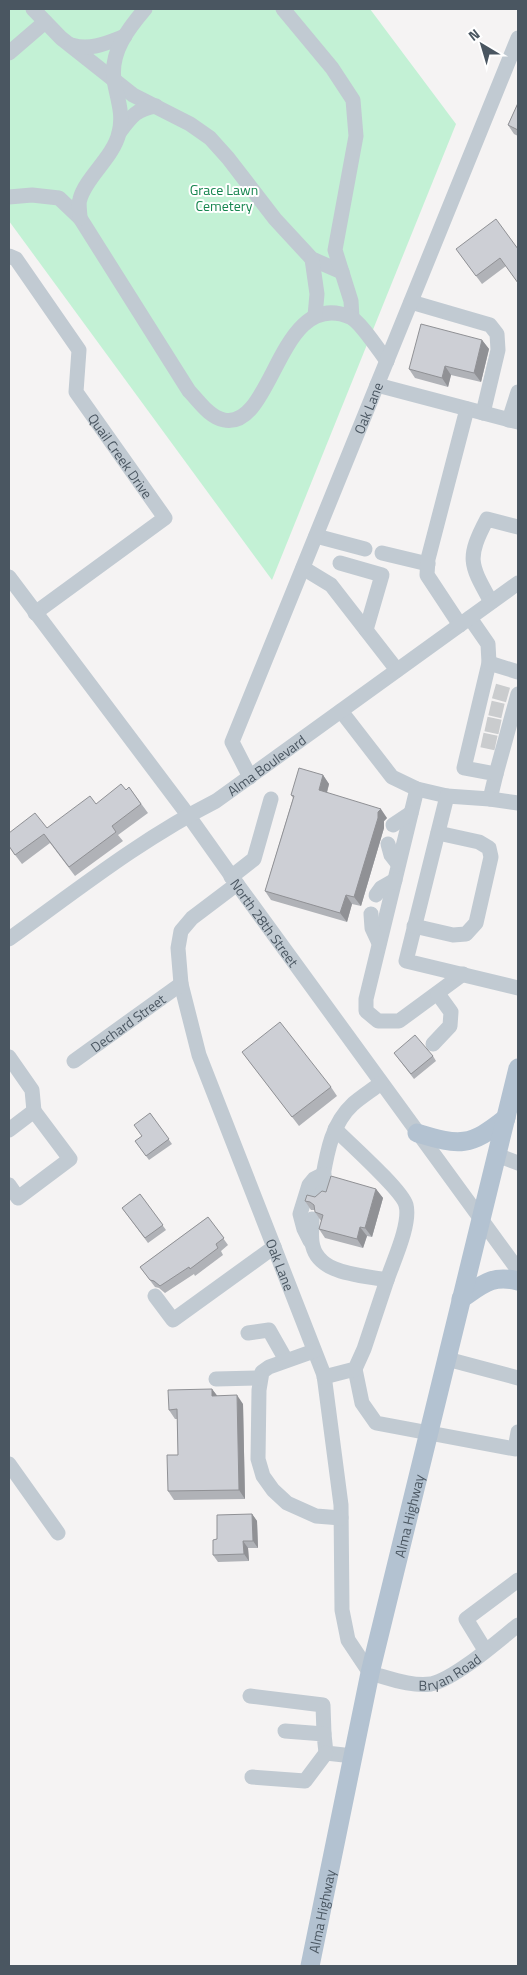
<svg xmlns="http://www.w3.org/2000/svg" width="527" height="1975" font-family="'Titillium Web',sans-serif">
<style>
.green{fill:#c3f1d5}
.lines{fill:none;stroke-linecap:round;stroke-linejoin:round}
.minor-tunnel{stroke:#caccce;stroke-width:15;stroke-dasharray:15 8;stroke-linecap:butt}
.minor{stroke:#c1cad2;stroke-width:15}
.major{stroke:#b3c2d1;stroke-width:19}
.wall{fill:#b0b2b7}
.shaded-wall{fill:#909195}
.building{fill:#cdcfd5;stroke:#909195}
.labels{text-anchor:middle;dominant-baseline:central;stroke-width:4;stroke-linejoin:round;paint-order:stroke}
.park-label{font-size:14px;fill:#17864f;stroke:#fff}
.street-label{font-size:14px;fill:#4a5661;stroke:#fff}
</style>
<rect width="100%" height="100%" fill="#f5f3f3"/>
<path class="green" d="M9 9H370L456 124 272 580 9 221Z"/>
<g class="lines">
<path class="minor-tunnel" d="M494 691 508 695
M490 708 503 711
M486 724 500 727
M482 740 496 743"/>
<g class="minor">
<path d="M33 9 61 38 133 95 190 124 210 138 228 158 275 219 312 259 342 272"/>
<path d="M283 9 332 68 353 100 356 136 335 250 351 301 352 318"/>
<path d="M72 45C90 51 107 43 125 36"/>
<path d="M9 53 45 22"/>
<path d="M119 133C131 117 136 109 156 106"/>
<path d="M9 197 32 195 59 198 80 218 189 391C199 401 209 417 224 420 274 430 278 287 350 317 360 321 380 352 387 361"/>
<path d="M80 218C80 212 78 204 80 199 86 177 113 158 119 133 124 114 117 98 114 80 110 52 128 29 145 9"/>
<path id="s1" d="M9 256 16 259 79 350 76 392 165 518 35 613"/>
<path d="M312 259 317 294 315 316"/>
<path d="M411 302 490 325 497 334 498 350 483 413"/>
<path d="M377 385 518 422"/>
<path d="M509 420 518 392"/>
<path d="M316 536 365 549"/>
<path d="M382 553 428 564"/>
<path d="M340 563 382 575 366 630"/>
<path d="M303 568 331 585 397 670"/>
<path id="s2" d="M9 577 188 815 237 884 518 1270"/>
<path d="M491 602C470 564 466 559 487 519L518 527"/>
<path d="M470 618 488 644 489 663 464 768 496 774 490 799"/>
<path d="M460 625 427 575 428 559 467 409"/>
<path d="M489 663 518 672"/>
<path d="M341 711 392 777 417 789 447 796"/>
<path d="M496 774 518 694"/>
<path id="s3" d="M250 777 232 742 518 38"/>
<path d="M417 789 366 999V1011L378 1021H399L463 974"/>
<path d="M518 803 490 799 447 796 406 961 518 988"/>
<path d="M393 825 411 813"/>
<path d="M388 844 391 855 398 864"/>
<path d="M231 877 254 859 271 799"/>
<path id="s4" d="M237 884 192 918 181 931 178 948 181 984 199 1055 324 1375 341 1505 342 1610 348 1640 370 1673C389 1678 412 1687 431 1684 455 1679 498 1641 518 1625"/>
<path d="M376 895 381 888 395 880"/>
<path d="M371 914 372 928 379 943"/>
<path d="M414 926 453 935 466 934 476 923 491 857 489 848 479 842 438 833"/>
<path id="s5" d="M9 939C76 891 141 839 216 801L518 583"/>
<path d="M433 1044 450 1026 451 1012 438 994"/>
<path d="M9 1057 32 1090 34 1111"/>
<path id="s6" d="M74 1061 181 984"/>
<path d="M9 1130 34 1111 70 1159 18 1198 9 1185"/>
<path d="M497 1155 518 1163"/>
<path d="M319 1197C326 1165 327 1128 353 1104 361 1097 372 1090 381 1083"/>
<path d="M312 1219C312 1227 311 1235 312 1242 316 1275 362 1275 387 1280 393 1262 411 1224 406 1205 402 1190 349 1143 335 1129"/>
<path d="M310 1241 304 1229 300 1214 309 1185 314 1179 324 1174"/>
<path d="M155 1296 173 1320 274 1247"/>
<path d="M248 1333 269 1330 286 1360"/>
<path d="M314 1351 269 1367 262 1372 259 1390 258 1459 263 1476 273 1490 287 1503 316 1516 341 1518"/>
<path d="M447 1359 518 1378"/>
<path d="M355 1369 362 1403 376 1423 515 1449 518 1432"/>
<path d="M324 1377 355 1369 364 1349 387 1280"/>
<path d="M216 1379 260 1378"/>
<path d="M9 1464 58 1533"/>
<path d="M485 1650 466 1619 518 1580"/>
<path d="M250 1696 323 1705 324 1734"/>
<path d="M285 1731 324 1734 326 1753 353 1756"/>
<path d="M252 1777 305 1781 326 1753"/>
</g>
<g class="major">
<path d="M417 1133C460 1146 470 1147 506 1118"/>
<path d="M461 1299C482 1285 492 1274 518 1281"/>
<path id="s7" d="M310 1966 370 1673 518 1068"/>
</g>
</g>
<path class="wall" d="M518 103V136L514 134 508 125Z
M518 249 506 266 482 284 462 257Z
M482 340 489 349 481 382 451 375 448 387 415 378 409 369Z
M323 775 329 784 327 793 387 818 384 821V828L361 906 352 904 347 922 271 900 265 891 293 798 291 795Z
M129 787 148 813 118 835 123 841 75 876 50 843 22 864 9 847 96 804 126 790Z
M242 1052 331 1087 337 1096 299 1126Z
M394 1053 433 1056 436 1061 414 1079Z
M150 1113 172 1144 149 1160 135 1141 142 1136Z
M376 1189 383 1198 372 1237 367 1236 363 1248 325 1238 319 1229 321 1221 315 1212V1210H311L305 1201 326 1192Z
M140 1194 166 1230 148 1243 122 1208Z
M208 1217 228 1245 221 1251 223 1255 195 1276 194 1274 165 1293 159 1288 155 1287 140 1267Z
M212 1389 217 1396 243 1404 245 1499 174 1500 168 1491 178 1455 177 1419H175L169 1410Z
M252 1514 257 1521 258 1548H248L249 1561 218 1562 213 1555 217 1539Z"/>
<path class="shaded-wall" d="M482 340 489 349 481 382 474 373Z
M445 366 451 375 448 387 442 378Z
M323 775 329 784 325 799 319 790Z
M381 809 387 818 384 821V828L361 906 354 897 378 812Z
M346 895 352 904 347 922 340 913Z
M376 1189 383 1198 372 1237 365 1228Z
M360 1227 367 1236 363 1248 357 1239Z
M212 1389 219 1398 212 1396Z
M237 1395 243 1404 245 1499 239 1490Z
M252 1514 257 1521 258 1548 253 1541Z
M243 1541 248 1548 249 1561 244 1554Z"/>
<path class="building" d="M518 103V130L508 125Z
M496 219 518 249V283L500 258 476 276 456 249Z
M421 324 482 340 474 373 445 366 442 378 409 369Z
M299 768 323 775 319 790 381 809 378 812V818L354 897 346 895 340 913 265 891 294 796 291 795Z
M121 784 126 790 129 787 141 804 112 826 116 832 69 867 44 834 15 855 9 846V833L35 813 47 828 90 796 96 804Z
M280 1022 331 1087 292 1117 242 1052Z
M415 1035 433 1056 411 1074 394 1053Z
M150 1113 169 1139 146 1156 135 1141 142 1136 134 1125Z
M331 1176 376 1189 365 1228 360 1227 357 1239 319 1229 323 1215 315 1212 314 1205 310 1202 305 1201 307 1195 315 1197 322 1191 326 1192Z
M140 1194 163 1225 145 1238 122 1208Z
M208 1217 224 1238 216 1244 218 1248 190 1269 189 1267 160 1286 154 1281 150 1280 140 1267Z
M212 1389V1396L237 1395 239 1490 168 1491 167 1455H178L177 1409 169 1410 168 1390Z
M252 1514 253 1541H243L244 1554 213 1555V1540L217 1539V1515Z"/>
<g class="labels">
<g class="park-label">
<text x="224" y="189">Grace Lawn<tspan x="224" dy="16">Cemetery</tspan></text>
</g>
<g class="street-label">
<text stroke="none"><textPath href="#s3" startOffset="400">Oak Lane</textPath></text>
<text stroke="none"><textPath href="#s1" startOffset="238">Quail Creek Drive</textPath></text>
<text stroke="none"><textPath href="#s5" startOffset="311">Alma Boulevard</textPath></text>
<text stroke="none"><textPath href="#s2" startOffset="430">North 28th Street</textPath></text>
<text stroke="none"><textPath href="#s6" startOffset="66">Dechard Street</textPath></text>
<text stroke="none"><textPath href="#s4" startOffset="425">Oak Lane</textPath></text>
<text stroke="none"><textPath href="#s7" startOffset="461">Alma Highway</textPath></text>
<text stroke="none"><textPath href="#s4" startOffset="934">Bryan Road</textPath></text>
<text stroke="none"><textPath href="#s7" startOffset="56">Alma Highway</textPath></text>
</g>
</g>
<rect width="527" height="1975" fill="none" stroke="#4a5661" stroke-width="20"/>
<g transform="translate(482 45) rotate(322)" stroke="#ffffff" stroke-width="4" paint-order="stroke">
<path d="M0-4L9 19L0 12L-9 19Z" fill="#4a5661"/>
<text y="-8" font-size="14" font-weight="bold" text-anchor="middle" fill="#4a5661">N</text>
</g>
</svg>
